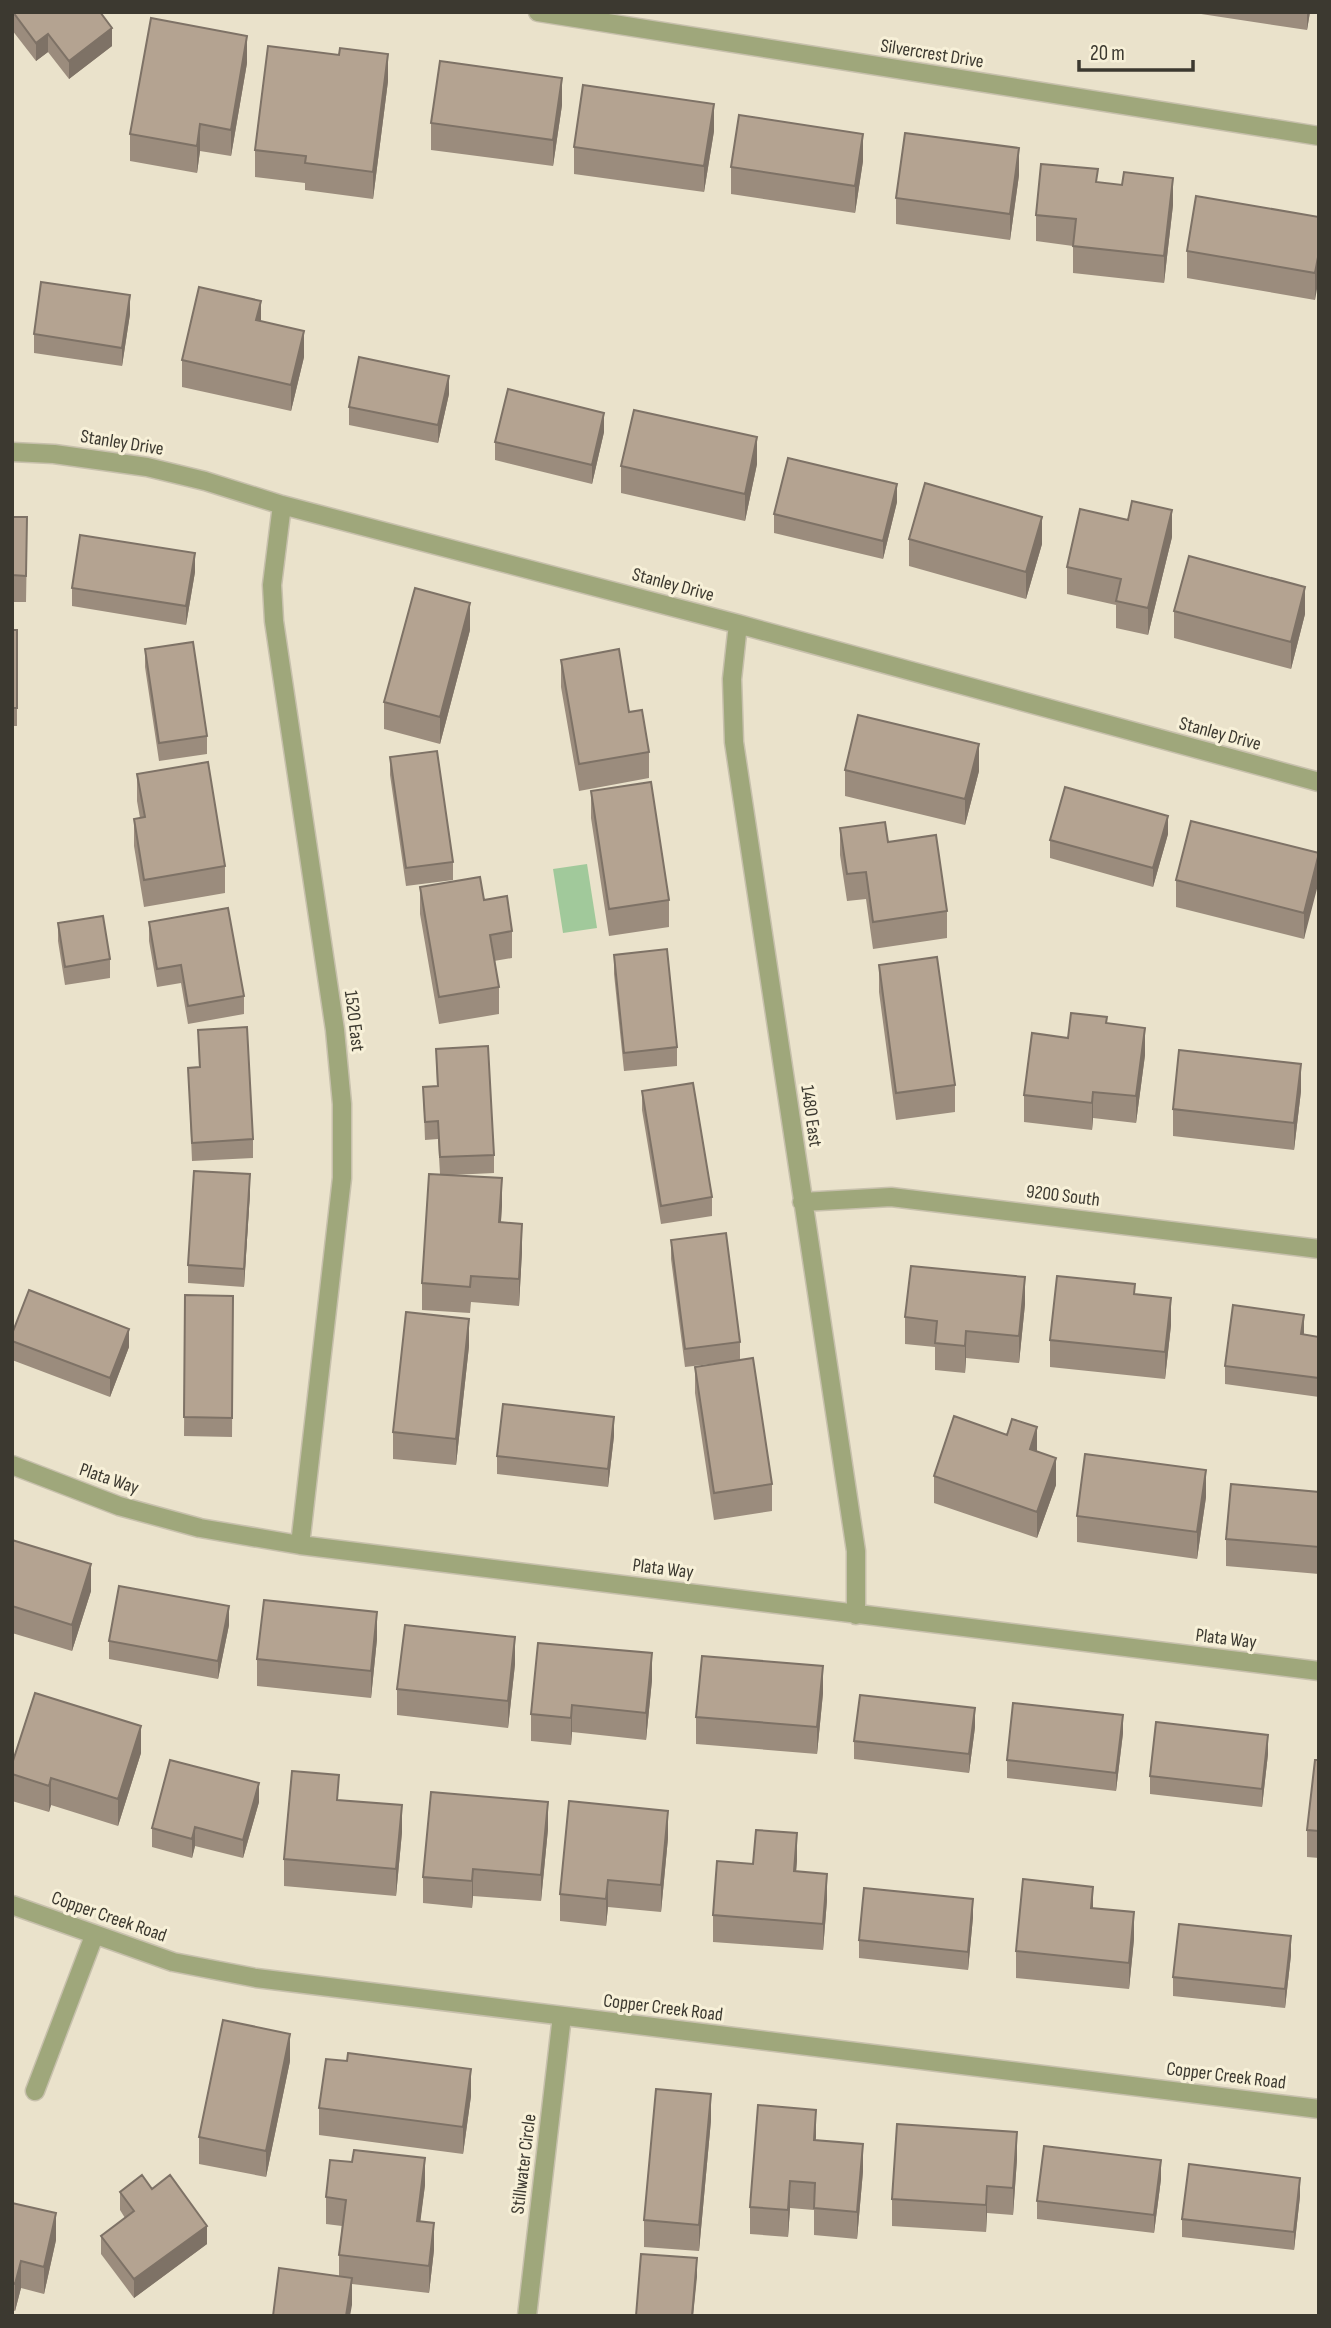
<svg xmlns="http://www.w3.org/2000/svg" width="1331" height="2328" font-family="'Sofia Sans Condensed',sans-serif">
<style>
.water{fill:#a1c99b}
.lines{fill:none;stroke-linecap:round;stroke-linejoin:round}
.minor-casing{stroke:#c7c0ac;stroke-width:21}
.minor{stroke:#9fa77b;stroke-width:18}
.wall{fill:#9b8c7d}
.shaded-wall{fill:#7e7266}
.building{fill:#b4a391;stroke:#7e7266;stroke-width:2}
.labels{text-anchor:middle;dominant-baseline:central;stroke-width:6;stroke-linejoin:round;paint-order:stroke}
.street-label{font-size:19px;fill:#3c3930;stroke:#f7f0d8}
</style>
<rect width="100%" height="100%" fill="#eae2cb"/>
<path class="water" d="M587 864 597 928 563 933 553 869Z"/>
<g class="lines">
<defs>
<path id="minor" d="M538 12 1319 136
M12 452 54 454 147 467 205 481 282 505 738 624 1319 782
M282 505 272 585 274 621 335 1030 342 1104V1178L300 1545
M738 624 732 679 734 742 856 1551V1615
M802 1202 891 1197 1319 1249
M12 1465 119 1506 200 1528 300 1545 1319 1671
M12 1905 173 1962 256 1978 1319 2109
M35 2091 94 1936
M527 2316 562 2016"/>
</defs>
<use href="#minor" class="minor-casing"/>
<use href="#minor" class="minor"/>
</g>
<path class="wall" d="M12 12 112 46 69 79 48 52 36 61 12 30Z
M1188 12H1310L1307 30Z
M247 63 231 156 200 151 197 173 130 161V134Z
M388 81 373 199 305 190V183L255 177V150Z
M562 105 553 166 431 150V123Z
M714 131 704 192 574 174V147Z
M863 161 855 213 731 194V167Z
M1019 175 1010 240 896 224V198Z
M1098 182 1173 205 1164 283 1073 273V246L1036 241V215Z
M1319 217 1315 300 1187 278V251Z
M130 314 122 366 34 353V334Z
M261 321 304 357 291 411 182 387V360Z
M449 394 438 443 349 425V407Z
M604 432 592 484 495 460V442Z
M757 464 745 521 621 493V466Z
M897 502 883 559 774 533V514Z
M12 517 27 544 26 602H12Z
M1172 537 1148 635 1116 628V605L1067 594V567Z
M909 539 1042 544 1026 599 909 566Z
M195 572 186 625 72 606V588Z
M1174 611 1305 614 1291 669 1174 638Z
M12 630H17V726H12Z
M470 630 440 744 384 729V702Z
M145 649 207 736V754L159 761 145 667Z
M561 660 629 712 649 752V778L579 791 561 687Z
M390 757 453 862V880L406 886 390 775Z
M845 770 979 771 965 825 845 796Z
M137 774 225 866V893L144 907 134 846V819L140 818 137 801Z
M591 791 669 900V927L609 936 591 818Z
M840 828 888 842 947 911V938L873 949 866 899 847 901 840 855Z
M1168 834 1153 887 1050 858V840Z
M1319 853 1304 939 1176 907V880Z
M420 887 484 900 512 931V958L494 961 499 987V1014L439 1024 420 914Z
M149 922 244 996V1014L188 1024 181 983 157 987 149 941Z
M58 923 110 959V978L65 985 58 941Z
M614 955 677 1047V1066L624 1071 614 974Z
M879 965 955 1085V1112L896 1120 879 992Z
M1107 1023 1145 1055 1136 1123 1093 1118 1092 1130 1024 1122V1095L1068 1038Z
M198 1030 253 1139V1158L192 1161 188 1068 199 1067Z
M436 1049 494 1155V1173L452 1175 502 1205 501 1222 522 1251 519 1306 471 1302 470 1313 422 1310V1283L440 1174 438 1139 425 1140 423 1087 437 1086Z
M642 1091 712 1197V1216L661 1224 642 1110Z
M1301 1091 1294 1150 1173 1136V1109Z
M250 1193 244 1287 188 1283V1265Z
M671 1240 740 1342V1360L772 1484V1511L714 1520 695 1393V1367L736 1361 685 1367 671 1259Z
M1135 1294 1171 1325 1165 1379 1050 1367V1340Z
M185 1295 233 1296 232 1437 184 1436Z
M1025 1304 1019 1363 966 1358 965 1373 935 1370V1347L905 1344V1317Z
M12 1334 129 1347 110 1397 12 1360Z
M1303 1335 1319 1337V1397L1225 1384V1366Z
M469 1346 456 1465 393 1459V1432Z
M614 1436 608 1487 497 1474V1456Z
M1037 1451 1056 1485 1037 1538 934 1503V1476Z
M1319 1492V1574L1226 1566V1539Z
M1206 1497 1197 1559 1077 1542V1516Z
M12 1540 91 1591 72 1651 12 1633Z
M229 1625 218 1679 109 1659V1641Z
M377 1639 371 1698 257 1686V1659Z
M515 1664 508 1728 397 1715V1689Z
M652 1680 646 1740 572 1732 571 1745 531 1741V1714Z
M823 1693 817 1754 696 1744V1717Z
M975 1727 969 1773 854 1759V1741Z
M1123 1733 1116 1791 1007 1778V1760Z
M141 1753 118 1826 51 1805 49 1812 12 1801V1764Z
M1268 1754 1262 1807 1150 1794V1776Z
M1319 1760V1858L1307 1857V1830Z
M259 1802 243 1858 195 1846 192 1858 152 1847V1828Z
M548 1829 541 1901 473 1896 472 1908 423 1903V1877Z
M402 1832 396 1896 284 1886V1859Z
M668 1838 661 1912 608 1907 606 1926 560 1921V1894Z
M797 1860 796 1871 827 1900 823 1950 713 1942V1915L753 1864Z
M973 1917 968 1970 859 1958V1940Z
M1134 1939 1129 1989 1016 1978V1951Z
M1291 1955 1285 2008 1173 1996V1977Z
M290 2061 266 2177 199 2164V2137Z
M471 2096 463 2154 319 2135V2108Z
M711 2120 699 2251 644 2247V2220Z
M816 2140 863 2171 857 2239 814 2235V2210L790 2208 788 2237 750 2234V2207Z
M1017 2159 1013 2215 987 2213 986 2232 892 2226V2199Z
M1161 2179 1154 2233 1037 2219V2201Z
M425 2185 420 2221 434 2250 429 2293 352 2284V2305L339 2276V2255L342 2226 326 2224V2197Z
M120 2192 207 2244 134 2298 101 2254V2236L125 2218 120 2210Z
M1300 2196 1294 2250 1182 2237V2219Z
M12 2203 56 2240 44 2294 21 2288 15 2311 12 2310Z"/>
<path class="shaded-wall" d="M1307 12H1310L1307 30Z
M112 28V46L69 79V61Z
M48 34V52L36 61V43Z
M247 36V63L231 156V130Z
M388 54V81L373 199V172Z
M562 78V105L553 166V140Z
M714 104V131L704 192V166Z
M200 124V151L197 173V146Z
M863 134V161L855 213V186Z
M1019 148V175L1010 240V214Z
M1173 178V205L1164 283V256Z
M1319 252V278L1315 300V273Z
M130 295V314L122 366V348Z
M261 301V328L256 320Z
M304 331V357L291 411V385Z
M449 376V394L438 443V425Z
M604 413V432L592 484V465Z
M757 437V464L745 521V494Z
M897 484V502L883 559V541Z
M1172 510V537L1148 635V608Z
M1042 517V544L1026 599V572Z
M195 553V572L186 625V606Z
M1305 587V614L1291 669V642Z
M470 603V630L440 744V717Z
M979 744V771L965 825V799Z
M1168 816V834L1153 887V868Z
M1319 854V881L1304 939V913Z
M1145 1028V1055L1136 1123V1096Z
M1301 1064V1091L1294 1150V1123Z
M1093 1092V1118L1092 1130V1103Z
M250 1174V1193L244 1287V1269Z
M502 1178V1205L499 1249V1222Z
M522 1224V1251L519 1306V1279Z
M1025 1277V1304L1019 1363V1336Z
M1171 1298V1325L1165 1379V1352Z
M1304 1315V1333L1301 1353V1334Z
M469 1319V1346L456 1465V1439Z
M129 1329V1347L110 1397V1378Z
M966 1331V1358L965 1373V1346Z
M614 1417V1436L608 1487V1469Z
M1037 1427V1454L1030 1449Z
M1056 1458V1485L1037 1538V1512Z
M1206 1470V1497L1197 1559V1532Z
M91 1564V1591L72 1651V1625Z
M229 1606V1625L218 1679V1661Z
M377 1612V1639L371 1698V1671Z
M515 1637V1664L508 1728V1701Z
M652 1653V1680L646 1740V1713Z
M823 1666V1693L817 1754V1727Z
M572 1705V1732L571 1745V1718Z
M975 1708V1727L969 1773V1754Z
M1123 1715V1733L1116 1791V1773Z
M141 1726V1753L118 1826V1799Z
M1268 1735V1754L1262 1807V1789Z
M51 1778V1805L49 1812V1786Z
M259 1783V1802L243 1858V1840Z
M548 1802V1829L541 1901V1875Z
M402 1805V1832L396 1896V1869Z
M668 1811V1838L661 1912V1885Z
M195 1827V1846L192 1858V1839Z
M797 1833V1860L794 1898V1871Z
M473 1869V1896L472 1908V1881Z
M827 1874V1900L823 1950V1924Z
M608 1880V1907L606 1926V1899Z
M1093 1887V1914L1091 1908Z
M973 1899V1917L968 1970V1952Z
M1134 1912V1939L1129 1989V1963Z
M1291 1936V1955L1285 2008V1989Z
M290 2034V2061L266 2177V2151Z
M471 2069V2096L463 2154V2127Z
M711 2094V2120L699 2251V2225Z
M816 2110V2137L814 2167V2140Z
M1017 2132V2159L1013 2215V2188Z
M863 2144V2171L857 2239V2212Z
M425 2158V2185L417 2248V2221Z
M1161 2160V2179L1154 2233V2215Z
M1300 2178V2196L1294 2250V2232Z
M790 2181V2208L788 2237V2210Z
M987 2186V2213L986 2232V2205Z
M56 2213V2240L44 2294V2267Z
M434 2223V2250L429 2293V2266Z
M207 2226V2244L134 2298V2279Z
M697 2258V2277L693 2316H692Z
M21 2261V2288L15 2311V2284Z
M352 2278V2305L350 2316H346Z"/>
<path class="building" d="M13 12H100L112 28 69 61 48 34 36 43Z
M151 18 247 36 231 130 200 124 197 146 130 134Z
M268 46 339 55 340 48 388 54 373 172 305 163 306 156 255 150Z
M440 61 562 78 553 140 431 123Z
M583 85 714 104 704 166 574 147Z
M739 115 863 134 855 186 731 167Z
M905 133 1019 148 1010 214 896 198Z
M1041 164 1098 169 1096 182 1122 185 1124 172 1173 178 1164 256 1073 246 1076 219 1036 215Z
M1196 196 1319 217V252L1315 273 1187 251Z
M41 282 130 295 122 348 34 334Z
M199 287 261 301 256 320 304 331 291 385 182 360Z
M359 357 449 376 438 425 349 407Z
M508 389 604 413 592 465 495 442Z
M634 410 757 437 745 494 621 466Z
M788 458 897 484 883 541 774 514Z
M925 483 1042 517 1026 572 909 539Z
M1132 501 1172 510 1148 608 1116 601 1121 579 1067 567 1080 509 1128 520Z
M12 517H27L26 576 12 575Z
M80 535 195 553 186 606 72 588Z
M1189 556 1305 587 1291 642 1174 611Z
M415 588 470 603 440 717 384 702Z
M12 630H17V708H12Z
M193 642 207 736 159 743 145 649Z
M619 649 629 712 642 710 649 752 579 764 561 660Z
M858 715 979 744 965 799 845 770Z
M437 751 453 862 406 868 390 757Z
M208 762 225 866 144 880 134 819 145 817 137 774Z
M651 782 669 900 609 909 591 791Z
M1065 787 1168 816 1153 868 1050 840Z
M1191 821 1319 853 1304 913 1176 880Z
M885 822 888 842 936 835 947 911 873 922 866 872 847 874 840 828Z
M480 877 484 900 507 896 512 931 490 935 499 987 439 997 420 887Z
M228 908 244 996 188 1006 181 965 157 969 149 922Z
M103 916 110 959 65 967 58 923Z
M667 949 677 1047 624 1053 614 955Z
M937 957 955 1085 896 1093 879 965Z
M1071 1013 1107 1017 1106 1023 1145 1028 1136 1096 1093 1092 1092 1103 1024 1095 1032 1033 1068 1038Z
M247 1027 253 1139 192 1143 188 1068 200 1067 198 1030Z
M488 1046 494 1155 440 1157 438 1121 425 1122 423 1087 438 1086 436 1049Z
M1179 1050 1301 1064 1294 1123 1173 1109Z
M693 1083 712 1197 661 1206 642 1091Z
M194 1171 250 1174 244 1269 188 1265Z
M429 1174 502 1178 499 1222 522 1224 519 1279 471 1276 470 1287 422 1283Z
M726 1233 740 1342 685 1349 671 1240Z
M911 1266 1025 1277 1019 1336 966 1331 965 1346 935 1343 937 1321 905 1317Z
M1057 1276 1135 1284 1134 1294 1171 1298 1165 1352 1050 1340Z
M29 1290 129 1329 110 1378 12 1341V1334Z
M185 1295 233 1296 232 1418 184 1417Z
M1233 1305 1304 1315 1301 1334 1319 1337V1378L1225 1366Z
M406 1312 469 1319 456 1439 393 1432Z
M753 1358 772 1484 714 1493 695 1367Z
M503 1404 614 1417 608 1469 497 1456Z
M954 1416 1007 1435 1012 1419 1037 1427 1030 1449 1056 1458 1037 1512 934 1476Z
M1085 1454 1206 1470 1197 1532 1077 1516Z
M1231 1484 1319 1492V1547L1226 1539Z
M12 1540 91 1564 72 1625 12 1606Z
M119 1586 229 1606 218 1661 109 1641Z
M264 1600 377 1612 371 1671 257 1659Z
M405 1625 515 1637 508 1701 397 1689Z
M538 1643 652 1653 646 1713 572 1705 571 1718 531 1714Z
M702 1656 823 1666 817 1727 696 1717Z
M35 1693 141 1726 118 1799 51 1778 49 1786 12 1774V1764Z
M860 1695 975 1708 969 1754 854 1741Z
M1013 1703 1123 1715 1116 1773 1007 1760Z
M1156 1722 1268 1735 1262 1789 1150 1776Z
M170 1760 259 1783 243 1840 195 1827 192 1839 152 1828Z
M1315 1760H1319V1831L1307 1830Z
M292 1771 339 1775 337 1800 402 1805 396 1869 284 1859Z
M431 1792 548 1802 541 1875 473 1869 472 1881 423 1877Z
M569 1801 668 1811 661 1885 608 1880 606 1899 560 1894Z
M756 1830 797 1833 794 1871 827 1874 823 1924 713 1915 717 1861 753 1864Z
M1023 1879 1093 1887 1091 1908 1134 1912 1129 1963 1016 1951Z
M864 1888 973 1899 968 1952 859 1940Z
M1179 1924 1291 1936 1285 1989 1173 1977Z
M223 2020 290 2034 266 2151 199 2137Z
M348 2053 471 2069 463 2127 319 2108 326 2059 347 2061Z
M656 2089 711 2094 699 2225 644 2220Z
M758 2105 816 2110 814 2140 863 2144 857 2212 814 2208 815 2183 790 2181 788 2210 750 2207Z
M897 2124 1017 2132 1013 2188 987 2186 986 2205 892 2199Z
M1044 2146 1161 2160 1154 2215 1037 2201Z
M354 2150 425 2158 417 2221 434 2223 429 2266 339 2255 346 2200 326 2197 330 2160 352 2162Z
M1189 2164 1300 2178 1294 2232 1182 2219Z
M142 2175 152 2189 170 2175 207 2226 134 2279 101 2236 134 2211 120 2192Z
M12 2203 56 2213 44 2267 21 2261 15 2284 12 2283Z
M641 2254 697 2258 692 2316H636Z
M279 2268 352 2278 346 2316H273Z"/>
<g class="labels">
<g class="street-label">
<text transform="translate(932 54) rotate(9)">Silvercrest Drive</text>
<text transform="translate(122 443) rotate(9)">Stanley Drive</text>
<text transform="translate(673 585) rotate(15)">Stanley Drive</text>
<text transform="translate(1220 734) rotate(15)">Stanley Drive</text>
<text transform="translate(354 1021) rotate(83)">1520 East</text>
<text transform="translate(811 1116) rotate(82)">1480 East</text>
<text transform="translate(1063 1196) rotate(7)">9200 South</text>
<text transform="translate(109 1479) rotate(19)">Plata Way</text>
<text transform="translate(663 1569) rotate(7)">Plata Way</text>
<text transform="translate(1226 1639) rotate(7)">Plata Way</text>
<text transform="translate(109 1917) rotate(19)">Copper Creek Road</text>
<text transform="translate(663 2008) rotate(7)">Copper Creek Road</text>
<text transform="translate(1226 2076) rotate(7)">Copper Creek Road</text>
<text transform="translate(524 2164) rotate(-83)">Stillwater Circle</text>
</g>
</g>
<rect width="1331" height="2328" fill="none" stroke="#3c3930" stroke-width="28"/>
<path d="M1079 60v10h114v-10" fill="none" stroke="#3c3930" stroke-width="3.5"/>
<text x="1090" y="60" font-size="21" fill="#3c3930" stroke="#f7f0d8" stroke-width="5" paint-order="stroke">20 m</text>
</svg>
